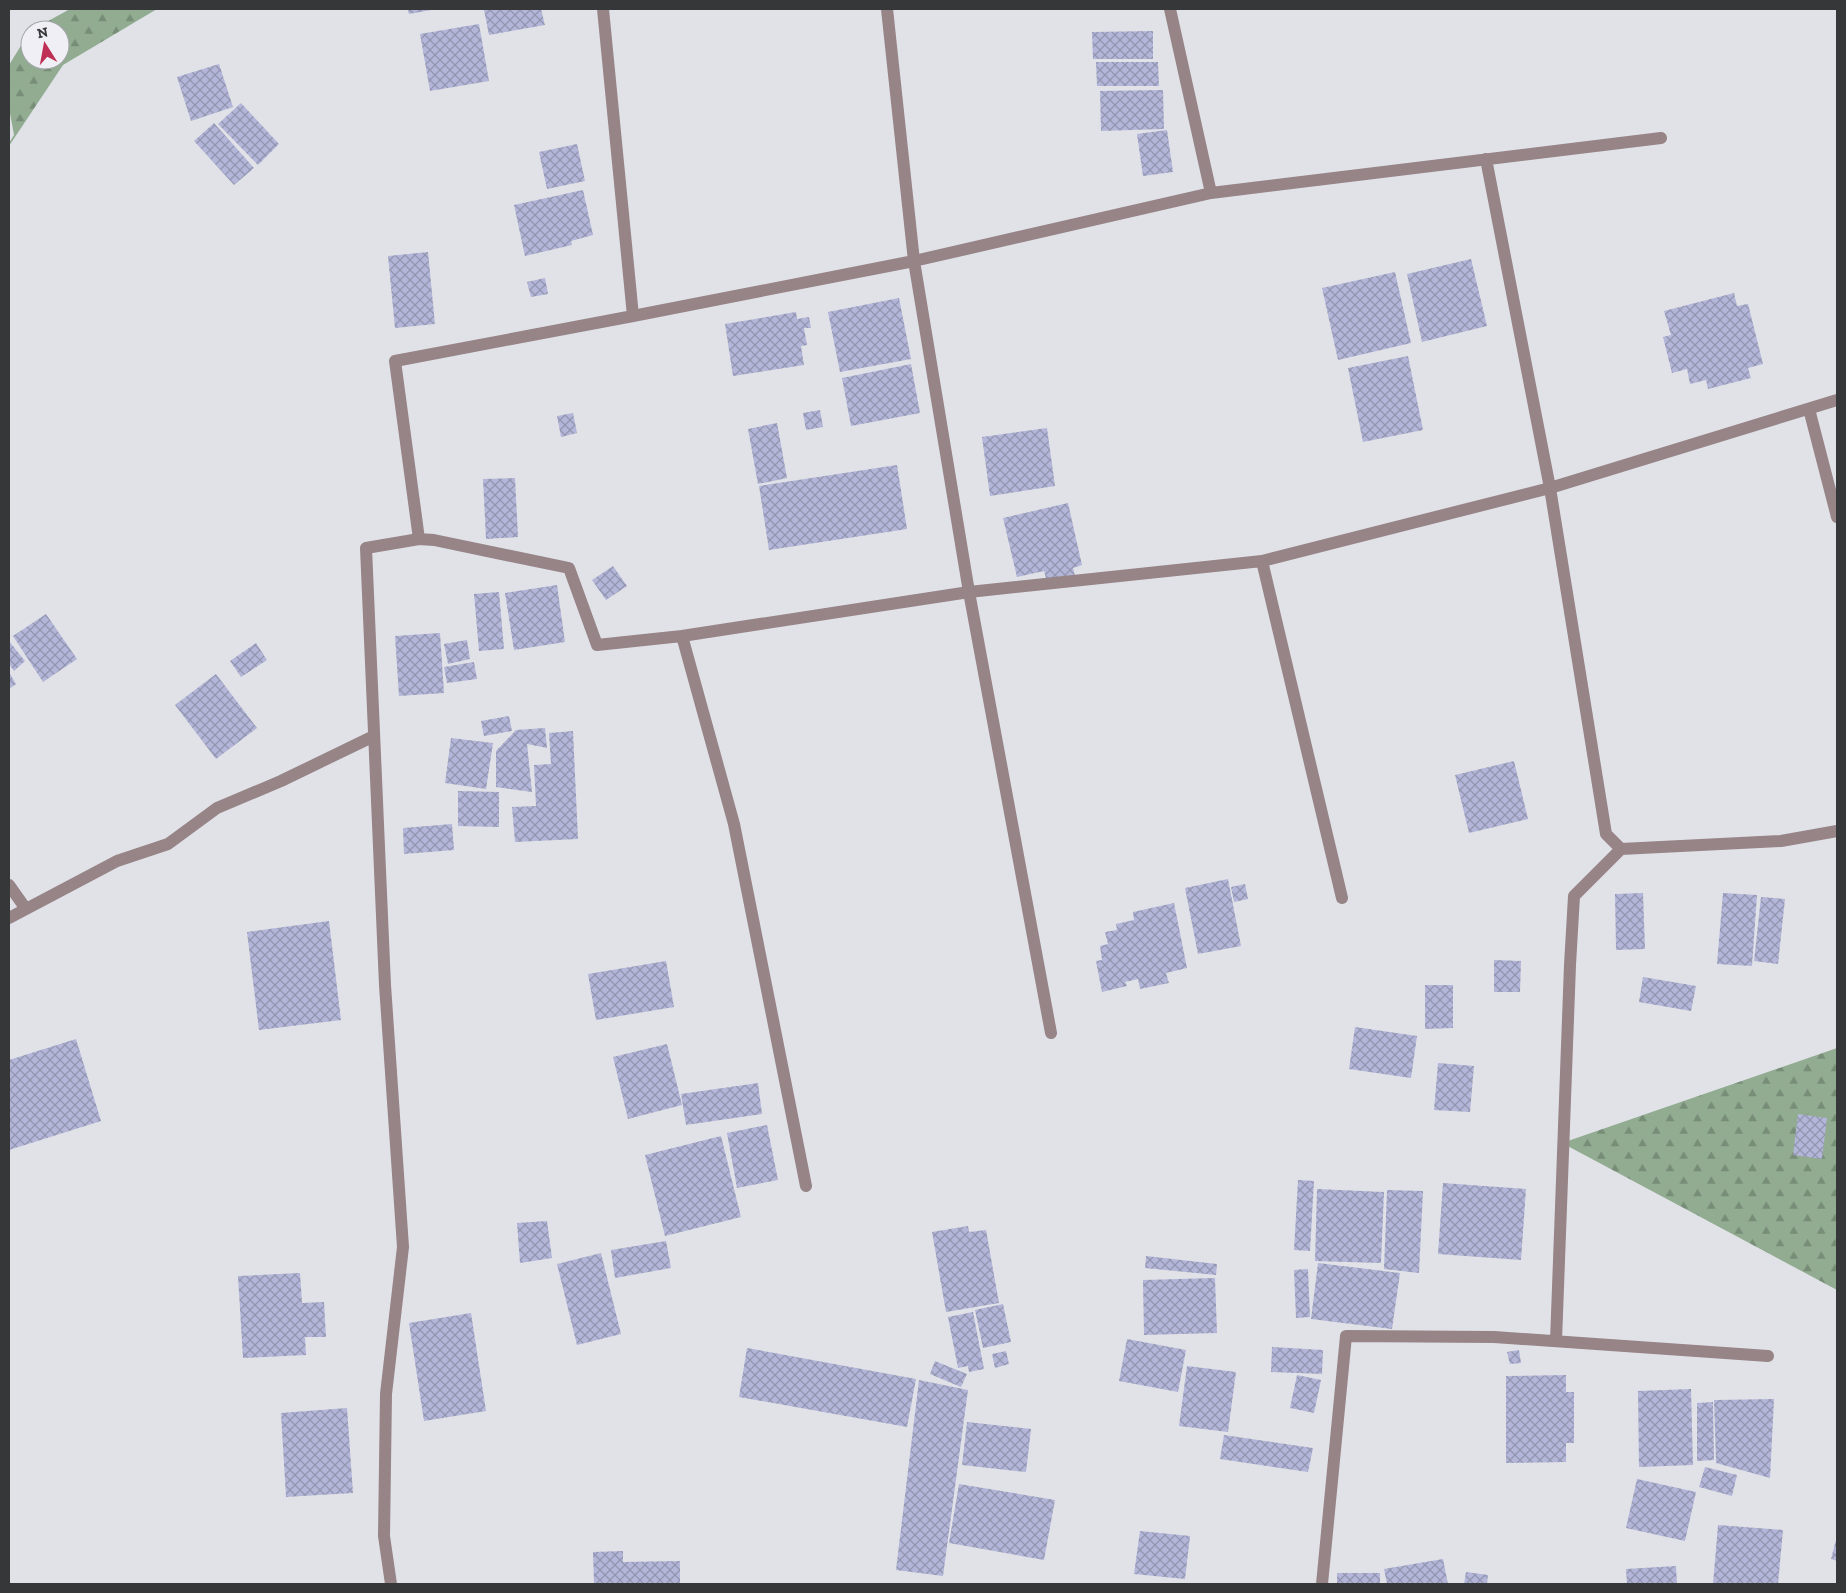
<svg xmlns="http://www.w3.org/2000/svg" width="1846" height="1593" font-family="'Zilla Slab',serif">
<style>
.forest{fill:url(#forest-firs)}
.building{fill:url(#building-cross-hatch)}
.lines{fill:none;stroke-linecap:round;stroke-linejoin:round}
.minor{stroke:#968487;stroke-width:12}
</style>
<defs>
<pattern id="forest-firs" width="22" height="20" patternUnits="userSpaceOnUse" patternTransform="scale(1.25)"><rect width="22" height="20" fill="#91ac91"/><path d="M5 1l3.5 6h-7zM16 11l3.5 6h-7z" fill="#778d77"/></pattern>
<pattern id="building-cross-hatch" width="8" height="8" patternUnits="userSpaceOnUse" patternTransform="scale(1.25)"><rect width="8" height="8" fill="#b3b6d8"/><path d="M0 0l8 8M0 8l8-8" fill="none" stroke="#9295b0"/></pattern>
</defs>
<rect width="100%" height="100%" fill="#e1e2e8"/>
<path class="forest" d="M70 9H157L63 65 9 146V143L14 135 9 108V65L30 31V60H60V30H32Z
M1837 1048V1290L1562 1143Z"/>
<path class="building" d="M408 9H431V10L409 14Z
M493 9H541L545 25 489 35 484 10Z
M479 24 489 81 430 91 420 34Z
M1153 31V59H1093L1092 32Z
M1096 62H1158L1159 86H1097Z
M219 64 233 107 191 121 177 77Z
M1163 90 1164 129 1101 131 1100 91Z
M241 103 279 144 258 165 218 124Z
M214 123 254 168 234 185 194 141Z
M1167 130 1173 172 1143 176 1137 134Z
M577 144 585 181 547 189 539 152Z
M583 190 593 235 571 241 572 245 525 256 514 205Z
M428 252 435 324 395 328 388 256Z
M1471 259 1487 326 1422 342 1407 274Z
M1395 272 1411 343 1338 360 1322 288Z
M545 278 548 294 531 297 527 282Z
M1734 293 1737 306 1748 304 1763 364 1748 368 1751 378 1708 389 1706 380 1690 384 1687 369 1672 373 1663 337 1671 335 1664 311Z
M899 298 911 359 840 372 828 312Z
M796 312 797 319 809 317 811 328H804L807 345 801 346 804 365 733 376 725 324Z
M1408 356 1423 430 1363 442 1348 368Z
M911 364 920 413 851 426 842 378Z
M820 410 823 427 806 430 803 413Z
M573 413 577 433 561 437 557 416Z
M777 423 787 478 758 484 748 429Z
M1047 428 1055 486 990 496 982 437Z
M897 465 907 529 769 550 759 486Z
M515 478 518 537 486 539 483 479Z
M1068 503 1082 565 1073 568 1075 576 1047 582 1044 571 1017 577 1003 518Z
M613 566 627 586 606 600 592 580Z
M557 585 565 642 514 650 505 593Z
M499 592 504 649 479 651 474 594Z
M46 614 77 659 43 682 13 636Z
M440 633 444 693 399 696 395 636Z
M467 640 470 659 448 664 444 644Z
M9 641 25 661 14 671 9 664Z
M256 643 267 660 241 677 230 661Z
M474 662 477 679 447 683 444 667Z
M9 672 16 684 9 689Z
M216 674 257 728 216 759 175 705Z
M509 716 512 731 484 736 481 721Z
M545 728 547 748 527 744 532 792 496 787V751L516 730Z
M573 731 578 839 515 842 512 807 536 806 534 765 551 764 549 733Z
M451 738 493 743 486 789 445 783Z
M1514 761 1528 819 1469 833 1455 775Z
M458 791 499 792V827L458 826Z
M452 824 454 850 404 854 403 828Z
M1228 879 1241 946 1198 954 1185 888Z
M1245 884 1248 899 1234 902 1231 887Z
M1643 893 1645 949 1616 950 1615 894Z
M1723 893 1757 895 1752 966 1717 964Z
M1761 897 1785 899 1778 964 1754 961Z
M1174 903 1187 968 1166 973 1169 983 1140 989 1138 979 1125 982 1127 986 1102 992 1096 961 1102 960 1100 946 1108 944 1105 932 1117 930 1116 924 1134 920 1133 912Z
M329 921 341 1020 259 1030 247 932Z
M1494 960 1521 961 1520 992H1494Z
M666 961 674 1007 596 1020 588 974Z
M1643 977 1696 986 1691 1011 1639 1002Z
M1425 985H1453V1028L1425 1029Z
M1355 1027 1417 1036 1411 1078 1349 1069Z
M76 1039 101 1121 9 1150V1060Z
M667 1044 682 1105 628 1119 613 1057Z
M1438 1063 1474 1066 1470 1112 1434 1110Z
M758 1083 762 1114 686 1125 681 1094Z
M1798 1114 1827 1118 1822 1159 1793 1155Z
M767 1125 778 1180 737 1188 727 1133Z
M721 1136 741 1217 665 1236 645 1155Z
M1298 1180 1314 1181 1310 1251 1294 1250Z
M1443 1183 1526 1189 1521 1260 1438 1254Z
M1317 1189 1384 1192 1381 1263 1315 1261Z
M1387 1190 1423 1191 1419 1273 1384 1269Z
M547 1221 552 1258 520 1263 517 1223Z
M968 1226 969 1232 986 1230 999 1303 946 1312 932 1232Z
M666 1241 671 1268 615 1278 611 1250Z
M601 1253 621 1334 577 1345 557 1264Z
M1146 1256 1217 1264 1216 1275 1145 1268Z
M1318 1263 1400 1273 1392 1329 1311 1319Z
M1308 1269 1310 1317 1296 1318 1294 1270Z
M300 1273 302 1303 324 1302 326 1337H305L306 1355 243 1358 238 1276Z
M1215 1278 1217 1333 1144 1335 1143 1280Z
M1003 1304 1011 1342 983 1348 975 1310Z
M973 1312 984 1369 969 1372 968 1366 958 1368 948 1317Z
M471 1313 486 1411 424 1421 409 1323Z
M1127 1339 1186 1350 1178 1392 1119 1381Z
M1272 1347 1323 1350 1322 1374 1271 1372Z
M747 1348 916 1379 907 1427 739 1397Z
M1519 1350 1521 1363 1510 1364 1507 1352Z
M1006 1351 1009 1364 995 1368 992 1354Z
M935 1361 967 1374 961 1387 930 1374Z
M1187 1366 1236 1372 1228 1432 1179 1426Z
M1297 1375 1321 1380 1314 1413 1290 1408Z
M1566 1375V1392H1574V1443H1566V1462L1506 1463V1376Z
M919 1380 968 1390 943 1576 896 1570Z
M1691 1389 1693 1465 1639 1467 1638 1391Z
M1774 1399 1770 1478 1716 1463 1714 1400Z
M1713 1402 1714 1460 1697 1461V1403Z
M347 1408 353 1493 286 1497 281 1413Z
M967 1422 1031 1429 1026 1472 962 1465Z
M1224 1435 1313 1448 1308 1472 1220 1459Z
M1705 1467 1737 1475 1732 1496 1699 1487Z
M1637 1479 1696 1492 1685 1541 1626 1528Z
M959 1484 1055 1500 1044 1560 949 1543Z
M1718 1525 1783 1530 1778 1584H1713Z
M1140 1531 1190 1536 1185 1579 1134 1574Z
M1837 1536V1561L1831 1559Z
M623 1551V1562L680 1561V1584H594L593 1552Z
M1443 1559 1448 1584H1387L1384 1569Z
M1676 1566 1677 1584H1627L1626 1569Z
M1466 1572 1488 1575 1487 1584H1464Z
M1337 1573H1380V1584H1337Z"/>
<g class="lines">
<path class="minor" d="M1170 9 1211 193 1661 138
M1486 159 1550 488 1837 400
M633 316 914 261 887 9
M1809 409 1837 517
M419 539 434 540 569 568 597 645 682 636
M9 885 26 909
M1342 898 1262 561 1550 488 1606 834 1621 849
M9 918 117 861 168 844 217 808 281 781 374 736
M1051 1033 969 592 1262 561
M806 1186 734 824 682 636 969 592 914 261 1211 193
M1556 1341 1570 965 1574 896 1621 849 1781 841 1837 831
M391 1584 384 1536 386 1394 403 1247 385 985 366 548 419 539 395 361 633 316 603 9
M1322 1584 1346 1336 1494 1337 1768 1356"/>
</g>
<rect width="1846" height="1593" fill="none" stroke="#363739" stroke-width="20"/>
<g transform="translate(45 45) rotate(349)"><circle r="24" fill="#efeff5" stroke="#a5a5aa"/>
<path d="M0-4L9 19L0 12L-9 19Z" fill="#bf2f55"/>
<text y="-8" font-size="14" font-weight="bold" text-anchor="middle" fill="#363739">N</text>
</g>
</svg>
